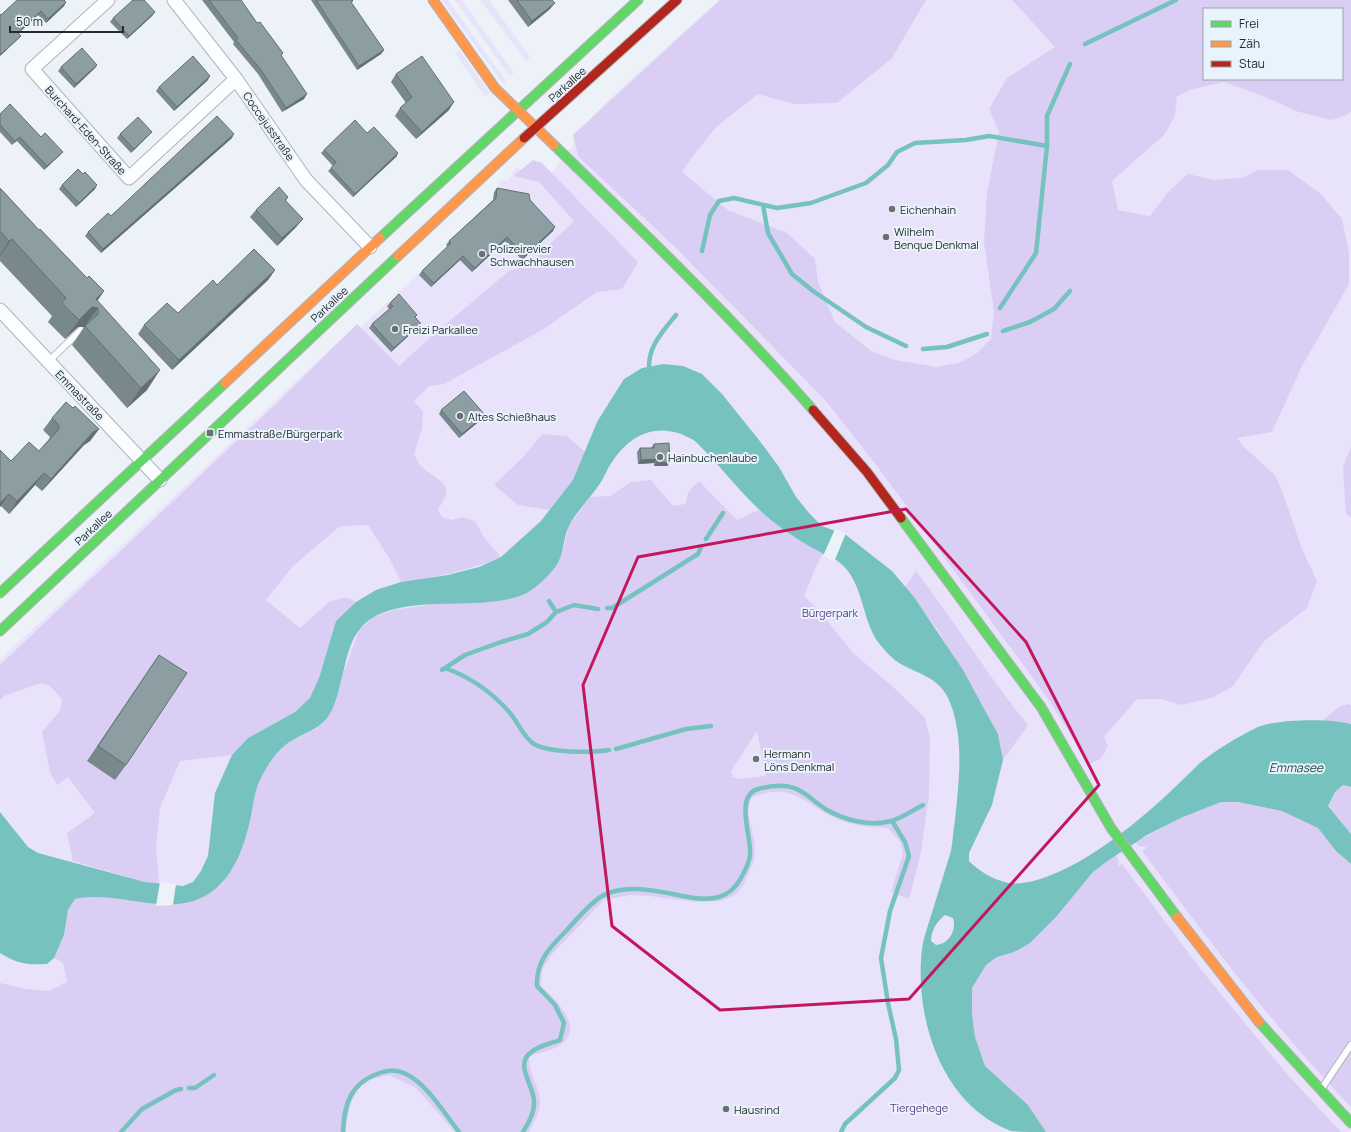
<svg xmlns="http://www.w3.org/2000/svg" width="1351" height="1132" font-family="Manrope,sans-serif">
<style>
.green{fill:#e8e3fa;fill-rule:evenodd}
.forest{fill:#dacef5;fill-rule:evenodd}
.water{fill:#76c2bf;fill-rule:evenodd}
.pier{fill:#ecf2f7}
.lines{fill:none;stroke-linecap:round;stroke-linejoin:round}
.stream{stroke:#76c2bf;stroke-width:4.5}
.lane-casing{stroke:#b0b4b8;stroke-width:8}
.street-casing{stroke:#b0b4b8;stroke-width:15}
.fast-casing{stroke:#b0b4b8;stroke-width:11}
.slow-casing{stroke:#b0b4b8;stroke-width:11}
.jam-casing{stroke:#b0b4b8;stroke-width:11}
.lane{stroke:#fcfdfe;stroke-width:6}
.street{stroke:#fcfdfe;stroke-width:13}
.fast{stroke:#63d668;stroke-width:9}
.slow{stroke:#ff974d;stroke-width:9}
.jam{stroke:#b3261e;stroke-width:9}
.wall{fill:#79888c}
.shaded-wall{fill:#636f72}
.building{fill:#8d9ea3;stroke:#636f72}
.marked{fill:none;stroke:#c2185b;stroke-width:3;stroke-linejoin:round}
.poi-dot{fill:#6b7074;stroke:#e8f3fc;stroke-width:1.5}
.labels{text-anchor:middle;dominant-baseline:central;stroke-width:4;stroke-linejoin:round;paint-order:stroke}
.street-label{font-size:11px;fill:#262a2d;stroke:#e8f3fc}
.poi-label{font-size:11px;fill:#262a2d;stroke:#e8f3fc;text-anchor:start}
.park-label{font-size:11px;fill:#5d3a88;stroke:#e8f3fc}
.water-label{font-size:12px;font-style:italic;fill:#1b4946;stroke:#e8f3fc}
</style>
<rect width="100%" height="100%" fill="#ecf2f7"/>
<path class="green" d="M442 0H448L506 81 503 84Z
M455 0H462L514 73 510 76Z
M480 0H489L530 57 526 61Z
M719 0H1351V1132H0V660L342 338 348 339 498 200 503 191 497 185 504 179 506 181 513 176 511 173 518 167 524 174H551L604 104ZM1204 9H1342V79H1204Z
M460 51 490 93 485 96 454 52Z"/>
<path class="forest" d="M720 0H926L892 58 837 103 793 104 758 94 716 127 690 160 682 172 728 210 787 233 815 259 818 282 835 322 871 351 895 360 936 367 959 363 976 354 991 339 994 311 984 242 987 193 999 132 989 109 1007 78 1055 47 1012 0H1351V111L1347 115 1331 120 1296 111 1261 95 1224 82 1193 89 1177 96 1175 116 1164 135 1112 181 1118 210 1150 216 1168 192 1188 174 1214 180 1241 178 1259 170H1288L1321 194 1342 219 1349 253V284L1302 366 1272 432 1237 438 1243 446 1275 475 1285 499 1302 549 1317 581 1307 608 1264 641 1233 686 1212 698 1180 705 1162 699H1137L1104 737 1108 746 1101 759 1089 764 1049 700 880 470 826 401 676 248 578 156 573 135ZM1204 9H1342V79H1204Z
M533 160 542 163 638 262 622 289 597 292 542 330 444 384 429 386 414 401 423 412 422 428 414 454C416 457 417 462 420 465 434 480 459 482 438 509L442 517 452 520 462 517 475 521 483 536 501 557C468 571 436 577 401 582L391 561 368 525 340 526 293 566 266 600 300 628 329 602 346 597 356 602 336 621 319 678 310 699 295 712 248 738 232 755 180 761 160 808 156 846 159 884 145 882 73 861 67 833 95 813 68 777 57 785 50 772 42 732 60 711 62 699 50 686 41 683 4 696 0 700V665L278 402 357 324 399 366 434 334 509 271 527 266 574 221 539 182 513 176Z
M542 434 567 436 586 453 573 480 551 510 518 505 494 485 524 456Z
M1351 447V517L1346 514 1343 467Z
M651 480 673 506 685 504 689 491 699 481 737 520 759 510 774 523 823 554 817 565 804 596 820 612 853 653 891 685 925 718 930 739 929 795 921 852 909 899 891 892 903 854 901 843 888 828C868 827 849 826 831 816 800 800 789 782 751 798L748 812 755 845 754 861 743 886 735 895 721 901 695 902 650 896 630 895 604 900 552 954 542 970 541 986C553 997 584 1025 563 1043 554 1051 539 1052 529 1057 529 1076 539 1086 540 1099 541 1111 534 1122 529 1132H455L415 1087 389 1075C382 1077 373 1078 368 1081 351 1092 347 1114 346 1132H0V983L26 989 49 991 67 982 63 963 54 958 64 935 68 910 75 899 90 895 160 904 182 903 199 900 223 883 251 815 255 791 262 774 273 758 286 744 317 728 346 666 359 630 372 618 393 610 530 591 555 568 564 546 569 526 590 497 610 496 631 482ZM757 731 766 776 739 779 733 777 731 771Z
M916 571C955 622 988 676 1028 725L1003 760 998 734 985 709 937 629 905 587Z
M1348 704 1351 705V724L1322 721 1339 707Z
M1343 785 1351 787V834L1328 806 1335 792Z
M1221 802H1238L1282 811 1318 828 1336 851 1351 864V1107C1274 1028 1208 939 1142 851L1147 847 1138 846 1136 842 1183 817Z
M1116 855 1119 862 1118 867 1122 864 1199 967 1252 1032 1288 1075 1341 1132H1046L1028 1105 985 1066 975 1037 972 1014V988L986 965 998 957 1014 952 1056 917 1093 872Z"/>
<path class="water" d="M663 364 683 366 702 374 722 394 759 440 779 467 796 497 809 513 822 526 846 535 892 571 914 597 963 670 998 734 1003 760 992 805 969 853V861C982 874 1003 886 1023 883 1068 877 1126 832 1159 802 1174 789 1187 775 1201 762 1218 749 1239 736 1258 727 1277 719 1331 718 1351 724V787L1343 785 1335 792 1328 806 1351 834V864L1336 851 1318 828 1282 811 1238 802H1221L1183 817 1147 835 1109 860 1093 872 1056 917 1030 943 1014 952 997 957 986 965 972 988V1014L975 1037 985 1066 1028 1105 1046 1132C1035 1132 1020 1132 1011 1131 941 1105 914 1017 922 949 923 939 927 929 930 919 937 896 944 874 951 851 953 841 953 830 955 820 959 782 965 734 948 698 938 677 918 674 899 663 893 659 887 653 883 648 860 624 866 583 839 562 834 558 826 556 820 552 803 543 786 532 772 521 743 497 722 467 695 441 663 421 633 430 612 462 607 469 604 478 599 485 590 498 578 510 570 524 562 538 565 557 553 570 547 577 538 586 530 591 487 617 394 587 360 629 344 647 343 689 331 712 322 729 303 733 288 743 278 750 269 763 263 774 255 787 254 801 251 816 245 844 235 876 210 893 170 920 119 889 75 899L68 910 64 935 54 958 47 964C26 965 18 964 0 953V812L28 847 38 853 145 882 183 886 193 882 201 871 208 856 215 793 232 755 248 738 295 712 310 698 319 678 336 621 356 602 376 590 401 582 448 575 479 567 501 557 541 521 573 480 597 422 624 379 642 368ZM945 915 953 918C957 930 949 944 936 945L931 941C931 931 937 921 945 915Z"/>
<path class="pier" d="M835 529 846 533 834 562 823 556Z
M160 882 176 884 173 905 156 906Z"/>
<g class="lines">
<path class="stream" d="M1085 44 1176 0
M763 205 768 233 792 274 813 291 866 327 906 346
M702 251 710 215 719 201 734 198 777 208 811 203 866 183 888 165 897 152 915 143 966 140 989 136 1047 146
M1000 308 1036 253 1047 146V116L1070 64
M1003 331 1030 322 1054 309 1070 291
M923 349 947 347 987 334
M650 373C645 350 662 332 676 315
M706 539 723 513
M549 601 556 612
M607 608H612L698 554 701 547
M445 668C470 677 492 692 510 713 518 722 523 737 534 744 550 753 591 753 609 750
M442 670 465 655 501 642 528 634 547 622 556 612 574 605 598 609
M616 749 686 729 711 726
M189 1088H195L214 1075
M121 1132 142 1109 176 1090 181 1089
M343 1132C344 1105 350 1084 377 1074 387 1070 395 1069 406 1074 427 1084 445 1114 459 1132
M523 1132C528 1124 534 1114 534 1104 536 1088 515 1067 529 1054 537 1046 549 1044 560 1040L564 1023 555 1005 537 986C536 962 549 948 565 932 576 920 589 904 602 896 623 884 652 890 673 894 687 897 705 901 719 897 729 894 736 887 741 878 745 871 749 863 750 855 752 838 734 796 758 789 769 786 783 784 794 788 806 792 815 803 827 810 845 820 870 827 891 821 902 818 913 810 923 805
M841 1132 845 1124 895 1078 899 1070 896 1039 888 1003 881 958 890 911 909 856 905 842 892 821"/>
<defs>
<path id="lane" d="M48 362 81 330
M1322 1088 1351 1045"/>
<path id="street" d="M108 0 32 69 129 178 236 79
M174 0 236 79 306 180 370 247
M0 310 160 480"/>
<path id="fast" d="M554 145C642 231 732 317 813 410
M380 238 638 0
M901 518 1041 707 1111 828 1177 917
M0 593 225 383
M0 631 398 256
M1259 1022 1351 1123"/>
<path id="slow" d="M433 0 495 88 554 145
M398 256 524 138
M225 383 380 238
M1177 917 1259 1022"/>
<path id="jam" d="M524 138 677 0
M813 410 867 472 901 518"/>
</defs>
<use href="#lane" class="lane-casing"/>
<use href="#street" class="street-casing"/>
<use href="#fast" class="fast-casing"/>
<use href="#slow" class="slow-casing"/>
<use href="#jam" class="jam-casing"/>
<use href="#lane" class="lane"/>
<use href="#street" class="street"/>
<use href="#fast" class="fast"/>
<use href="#slow" class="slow"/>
<use href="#jam" class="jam"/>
</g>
<path class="wall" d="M202 0H241L257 23 283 53 281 56 304 99 282 112 258 74 233 44 234 42Z
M311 0H352L351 3 384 50 381 54 357 70Z
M508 0H552L550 9 528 27Z
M66 2 64 6 46 23 38 15 19 33 21 36 18 39 0 56V14L1 15Z
M155 12 152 16 127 39 110 22 113 18Z
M97 65 95 68 74 88 58 71 61 67Z
M396 74 449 110 416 139 395 116 400 108 406 103 391 82Z
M208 80 174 111 156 91 159 87Z
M0 114 41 137 60 155 44 170 17 141 12 145 0 132Z
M120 134 149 135 131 153 117 138Z
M232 138 101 253 85 236 88 232 111 216Z
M324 150 398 153 396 157 353 197 328 171 333 166 321 153Z
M62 185 95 189 76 207 59 189Z
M0 188 39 230 87 278 104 291 97 301 147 390 127 408 72 345 84 327H78L65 339 48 322 52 316 0 261Z
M497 188 530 200 553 231 522 260 505 241 472 272 460 260 431 287 419 275 422 271 448 247 446 245 449 241 493 200 494 192Z
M288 197 286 201 297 226 277 246 250 217 256 210Z
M275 270 268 280 172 370 138 334 144 325 178 313 217 285Z
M390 303 416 318 421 324 418 327 391 352 369 328 372 324 389 309 387 306Z
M73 408 99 429 90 441 84 445 42 491 35 485 9 514 1 506 0 507V450L11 461 39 451 49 439 50 437 43 430 52 418Z
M441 410 482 419 459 438 439 414Z
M654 444 670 462 667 466H654V463L638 464 637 452 640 448H651Z
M159 655 126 765 115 780 87 761Z"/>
<path class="shaded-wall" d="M66 2 64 6 46 23 48 19Z
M555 3 550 9 528 27 532 21Z
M41 11 38 15 15 36 18 33Z
M155 12 152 16 127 39 129 36Z
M21 36 18 39 0 56 1 54Z
M384 50 381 54 357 70 359 66Z
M97 65 95 68 74 88 76 84Z
M210 76 208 80 174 111 177 107Z
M307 94 304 99 282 112 286 108Z
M454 102 449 110 416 139 422 132Z
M152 132 131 153 134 149Z
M234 134 232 138 101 253 103 249Z
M63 152 60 155 44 170 47 166Z
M398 153 396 157 353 197 355 194Z
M97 185 95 189 76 207 79 203Z
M303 219 297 226 277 246 282 238Z
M555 227 553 231 522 260 525 256Z
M507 237 505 241 472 272 475 268Z
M12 239 0 256V255L9 241Z
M463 256 460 260 431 287 434 283Z
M275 270 268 280 172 370 179 360Z
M104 291 93 307 98 308 84 327H78L65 339 79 320 96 299Z
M421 324 418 327 391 352 394 348Z
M160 370 147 390 127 408 141 388Z
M485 415 482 419 459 438 462 434Z
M99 429 90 441 84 445 42 491 51 479 93 432Z
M657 459 654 463 638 464 641 460Z
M670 462 667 466H654L657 463Z
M44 473 35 485 9 514 17 501Z
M9 494 0 507V503Z"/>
<path class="building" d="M17 0H64L66 2 48 19 41 11 18 33 21 36 1 54H0V14L1 15Z
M133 0H144L155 12 129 36 113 18Z
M209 0H241L257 23 260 22 283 53 281 55 307 94 286 108 261 70 236 40 238 38Z
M316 0H352L353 1 351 2 384 50 359 66Z
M517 0H552L555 3 532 21Z
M82 48 97 65 76 84 61 67Z
M193 56 210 76 177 107 159 87Z
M422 56 454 102 422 132 400 108 412 97 396 74Z
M10 104 41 137 45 133 63 152 47 166 20 137 15 141 0 125V114Z
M217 116 234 134 103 249 88 232 108 213 111 216Z
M138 117 152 132 134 149 120 134Z
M355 120 367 133 374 127 398 153 355 194 331 168 336 162 324 150Z
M78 169 83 174 85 172 97 185 79 203 62 185Z
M279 187 288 197 285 200 303 219 282 238 256 210Z
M0 188 39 230 40 229 87 278 89 276 104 291 96 299 160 370 141 388 85 326 98 314V308L92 307 79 320 62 303 66 298 12 239 9 241 0 231Z
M497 188 529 194 530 200 555 227 525 256 507 237 475 268 463 256 434 283 422 271 451 243 449 241 496 198Z
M254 249 275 270 179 360 144 325 167 303 178 313 213 280 217 285Z
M399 294 417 315 415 317 421 324 394 348 372 324 393 306 390 303Z
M464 391 485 415 462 434 441 410Z
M66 402 73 408 75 406 99 429 93 432 51 479 44 473 17 501 9 494 0 503V450L11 461 29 442 39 451 59 429 58 427 59 425 52 418Z
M669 443 670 462 657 463V459L641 460 640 448H654V444Z
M159 655 187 673 126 765 98 746Z"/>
<path class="marked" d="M906 509 1026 642 1099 785 909 999 720 1010 612 926 583 685 638 557Z"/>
<g class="poi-dot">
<circle cx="892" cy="209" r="4"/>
<circle cx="886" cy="237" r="4"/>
<circle cx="482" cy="254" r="4"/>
<circle cx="395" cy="329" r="4"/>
<circle cx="460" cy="416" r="4"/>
<rect x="206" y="429" width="8" height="8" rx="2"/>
<circle cx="660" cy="457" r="4"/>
<circle cx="756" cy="759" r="4"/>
<circle cx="726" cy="1109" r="4"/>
</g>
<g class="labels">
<g class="street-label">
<text transform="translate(567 84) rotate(-42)">Parkallee</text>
<text transform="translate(269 126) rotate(55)">Coccejusstraße</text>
<text transform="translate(86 130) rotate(48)">Burchard-Eden-Straße</text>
<text transform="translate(329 304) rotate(-43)">Parkallee</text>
<text transform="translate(80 395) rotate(46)">Emmastraße</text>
<text transform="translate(93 527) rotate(-43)">Parkallee</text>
</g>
<g class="poi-label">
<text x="900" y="209">Eichenhain</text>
<text x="894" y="231">Wilhelm<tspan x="894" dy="13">Benque Denkmal</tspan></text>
<text x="490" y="248">Polizeirevier<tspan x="490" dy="13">Schwachhausen</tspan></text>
<text x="403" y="329">Freizi Parkallee</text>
<text x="468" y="416">Altes Schießhaus</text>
<text x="218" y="433">Emmastraße/Bürgerpark</text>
<text x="668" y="457">Hainbuchenlaube</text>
<text x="764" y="753">Hermann<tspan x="764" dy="13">Löns Denkmal</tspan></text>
<text x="734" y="1109">Hausrind</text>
</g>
<g class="park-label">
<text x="830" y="612">Bürgerpark</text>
<text x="919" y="1107">Tiergehege</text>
</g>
<g class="water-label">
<text x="1296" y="767">Emmasee</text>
</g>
</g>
<rect x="1203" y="8" width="140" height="72" fill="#e8f3fc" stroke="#9aa3a9"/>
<rect x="1211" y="21" width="20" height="6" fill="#63d668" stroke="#9aa3a9"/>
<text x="1239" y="28" font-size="12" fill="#262a2d">Frei</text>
<rect x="1211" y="41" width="20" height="6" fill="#ff974d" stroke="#9aa3a9"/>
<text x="1239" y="48" font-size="12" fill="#262a2d">Zäh</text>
<rect x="1211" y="61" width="20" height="6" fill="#b3261e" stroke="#9aa3a9"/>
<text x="1239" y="68" font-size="12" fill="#262a2d">Stau</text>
<path d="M10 26v6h113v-6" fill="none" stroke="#262a2d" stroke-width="2"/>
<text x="16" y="26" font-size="12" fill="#262a2d" stroke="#e8f3fc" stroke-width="3" paint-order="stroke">50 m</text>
</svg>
